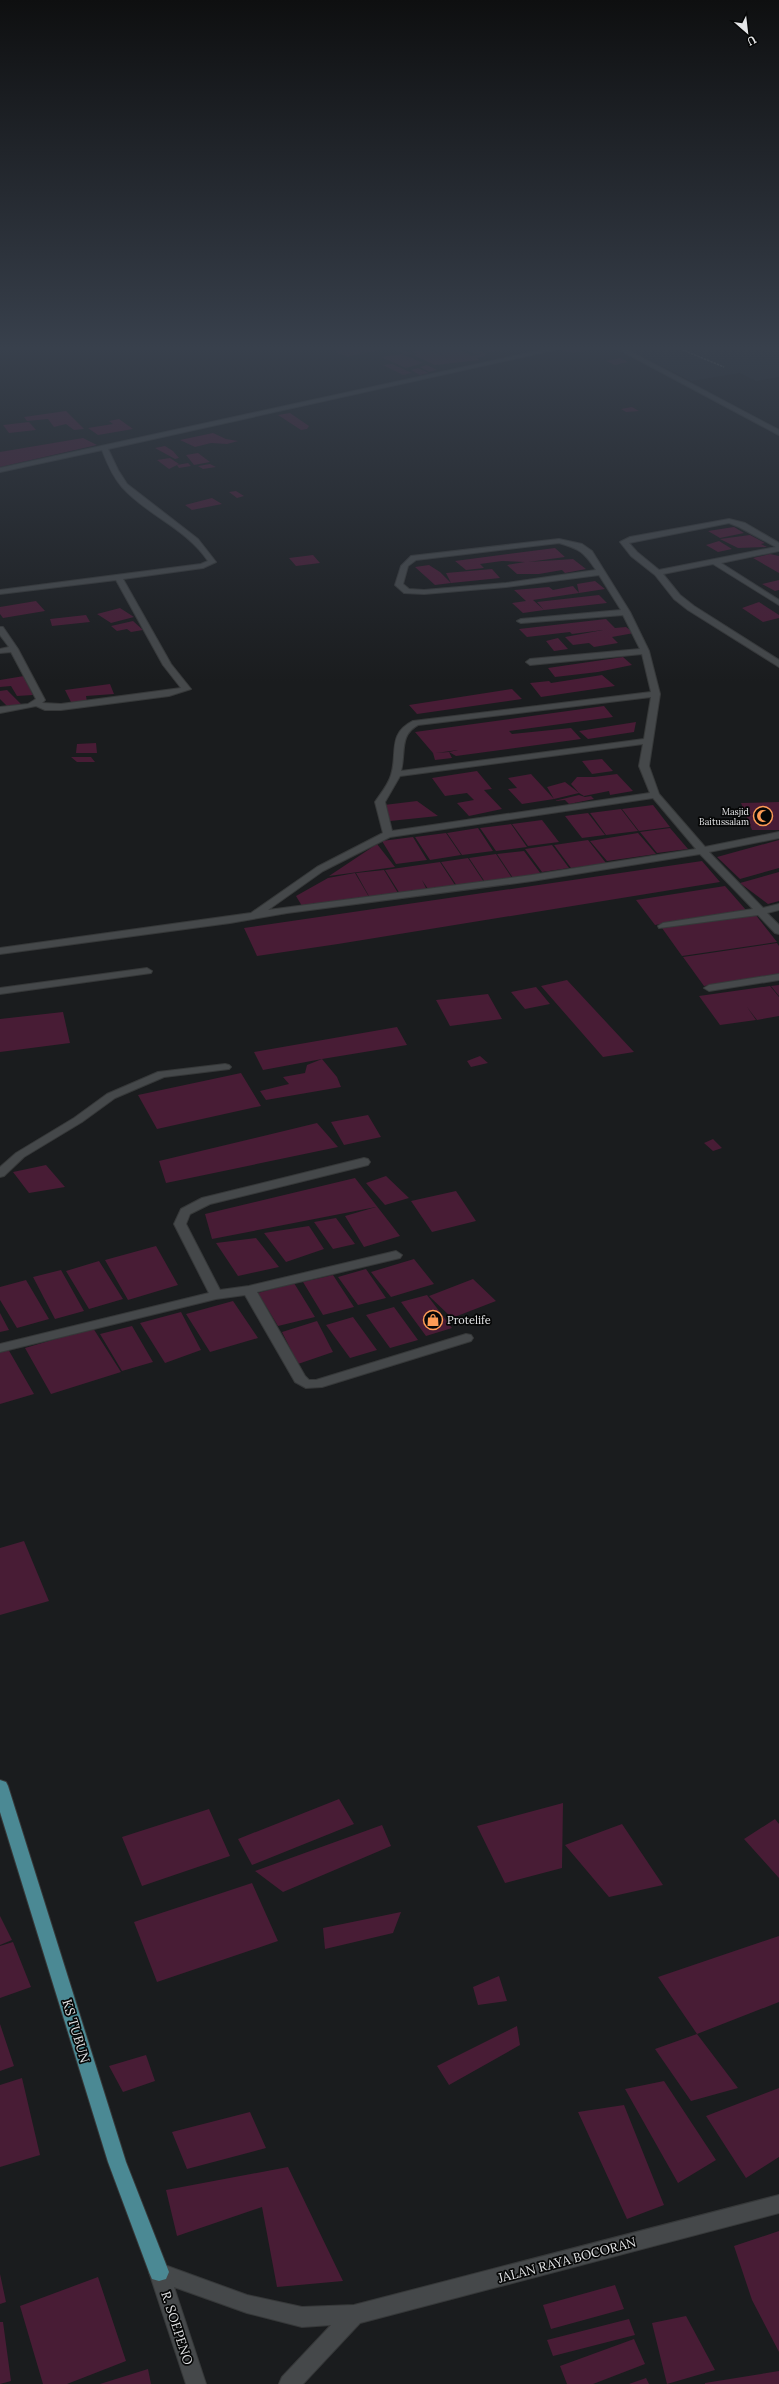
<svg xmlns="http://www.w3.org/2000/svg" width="779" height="2384" font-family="Lora,serif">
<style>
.built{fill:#20272d}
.building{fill:#481c35}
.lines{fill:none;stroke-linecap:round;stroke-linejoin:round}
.minor-casing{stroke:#363839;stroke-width:2}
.major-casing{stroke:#363839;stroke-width:2}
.path{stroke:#808284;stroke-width:1.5;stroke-dasharray:2.5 1;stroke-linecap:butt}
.minor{fill:#45484a;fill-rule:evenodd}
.major{fill:#4b8994;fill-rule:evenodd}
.labels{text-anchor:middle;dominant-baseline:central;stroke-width:3.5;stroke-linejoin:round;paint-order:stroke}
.far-poi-label{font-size:9px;fill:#e5e6e8;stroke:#060707;text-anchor:end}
.poi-label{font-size:11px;fill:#e5e6e8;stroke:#060707;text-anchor:start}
.near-street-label{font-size:13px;fill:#e5e6e8;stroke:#060707}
</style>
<rect width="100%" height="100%" fill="#1a1c1e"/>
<path class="built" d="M626 348H779V377L756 381 740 373 691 381Z"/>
<path class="building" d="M386 348 366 353 359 351 364 354 354 355 343 351 353 355 348 357 335 352 338 351 334 349Z
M397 348H409L403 350 412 354 407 355 397 350H387Z
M435 348H456L472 356 486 353 485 356 476 358 480 360 435 365 413 355 417 354 412 351 428 349 450 359 431 349Z
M461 348H474L484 353 474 354Z
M485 348H500L503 350 488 352 486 351 489 350Z
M570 348H592V349L573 353 560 350Z
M402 354 423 363 406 368 381 357Z
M620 358 628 362 615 365 606 361Z
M392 364 412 373 403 375 383 365Z
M427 365 437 370 429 372 420 367Z
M418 368 429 373 420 375 411 370Z
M632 407 639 411 626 412 621 409Z
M66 411 84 429 74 430 66 424 54 427 48 419 27 421 24 417Z
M290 413 309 426 307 429 301 430 278 415Z
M119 419 133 429 98 435 88 428 113 424 109 421Z
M29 422 36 430 9 433 3 425Z
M213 433 226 439 238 441 227 444 211 443 195 447 180 440Z
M83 438 97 445 0 467V452Z
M165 446 173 451 179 458 175 459 155 448Z
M198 453 210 462 194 465 186 455Z
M170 458 179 464 169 469 157 460Z
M188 463 191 466 179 468 177 465Z
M210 464 216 467 203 469 198 466Z
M236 491 244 496 237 498 229 492Z
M212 498 222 504 192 510 185 505Z
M734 527 744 533 720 538 708 531Z
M750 535 765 543 761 544 767 547 738 548 720 539Z
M719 541 732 549 718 552 706 545Z
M555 548 565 557 528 562 573 559 586 569 565 573 562 570 539 574H517L507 565 525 562 502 561 480 564 484 568 466 570 455 561Z
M770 554 779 556V573L753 558Z
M313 555 320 563 296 566 289 558Z
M429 565 440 572 451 583 435 585 415 567Z
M492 569 500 578 451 583 446 573Z
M779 580V590L775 591 762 584Z
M595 581 605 589 579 593 577 584Z
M573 586 579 593 533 600 544 610 523 613 512 603 526 601 514 590 549 587 553 590Z
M599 595 607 603 544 610 537 602Z
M36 601 45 611 3 618 0 614V607Z
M759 602 779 615V618L763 622 742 608Z
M120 608 134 617 111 623 97 614Z
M86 615 90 622 52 626 50 619Z
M606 619 615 628 626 627 634 633 612 637 618 643 594 647 589 643 573 645 565 637 603 630 572 634 570 632 527 637 519 629Z
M133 621 143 630 131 632 127 629 117 631 111 626Z
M558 638 568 649 554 651 546 641Z
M623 657 632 665 598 672 555 677 548 668Z
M602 675 615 686 541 697 530 683 549 681 551 683Z
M24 676 33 695 17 696 11 686 0 687V680Z
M110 684 114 694 86 696 87 702H71L65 690Z
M512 689 522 699 417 714 409 705Z
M7 690 22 705 8 707 0 699V691Z
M604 706 613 717 509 731 512 734 571 728 581 739 456 756 449 752 458 750 436 753 449 752 452 758 435 760 433 753 415 732Z
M636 722 634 732 588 739 579 731Z
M96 743 97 753H76L77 744Z
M71 757H91L95 762H77Z
M602 759 613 771 592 774 582 761Z
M477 771 492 789 484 790 502 809 469 816 457 803 474 800 467 793 445 796 432 778Z
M531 774 554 799 547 787 565 782 579 793 571 784 577 777H594L617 774 633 791 610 795 609 791 584 796 579 793 554 799 522 804 508 789 517 788 508 778Z
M579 795 585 797 591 796 594 799 569 804 565 800 554 801Z
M417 801 438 816 390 821 384 805Z
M779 802V830H752L741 803Z
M653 805 670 827 639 831 622 809Z
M621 809 638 831 606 835 590 813Z
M588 813 605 835 582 838 565 816Z
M542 820 559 842 528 846 512 824Z
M511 824 527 847 496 851 480 828Z
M478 828 493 851 462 855 447 833Z
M670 828 688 849 657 853 640 832Z
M446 833 461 855 430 860 415 837Z
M638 833 656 854 607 861 590 841Z
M413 837 427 860 396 864 382 841Z
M588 840 606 863 571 868 554 845Z
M779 840V868L740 879 717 857Z
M377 844 395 867 329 876Z
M552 845 569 868 542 872 525 849Z
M524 851 541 874 513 878 497 854Z
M496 854 512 878 485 882 469 858Z
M468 858 484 882 457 886 441 862Z
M702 861 720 882 338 944 257 956 244 928Z
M440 862 455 885 428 889 422 880 427 890 400 894 385 870Z
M384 870 398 893 370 898 356 873Z
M779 872V901L768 904 740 883Z
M355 873 369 897 302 906 296 896 328 878Z
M725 886 746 910 655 925 636 900Z
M755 914 777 942 682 956 662 928Z
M777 943 779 946V974L704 986 683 957Z
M567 980 634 1052 603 1057 541 986Z
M779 985V996L771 986Z
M770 986 779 997V1016L757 1020 747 1007 756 1020 720 1025 699 996Z
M536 987 550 1004 525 1009 511 992Z
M488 994 502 1019 450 1026 436 1000Z
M63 1012 70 1043 0 1052V1019Z
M397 1027 407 1045 322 1059 337 1077 341 1087 266 1100 260 1091 289 1084 283 1077 305 1073 307 1065 322 1059 263 1070 254 1052Z
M480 1056 488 1063 471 1067 467 1061Z
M241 1073 261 1106 157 1129 138 1095Z
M368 1115 381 1137 344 1145 331 1122Z
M317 1123 338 1147 166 1183 159 1161Z
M713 1139 722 1148 713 1151 704 1143Z
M46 1165 65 1187 29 1193 13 1172Z
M386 1176 409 1198 385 1205 366 1183Z
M355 1178 400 1236 364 1247 345 1216 376 1207 212 1239 205 1214Z
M456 1191 476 1221 432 1232 411 1201Z
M336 1218 355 1244 333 1249 314 1222Z
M309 1226 324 1249 286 1262 264 1233Z
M256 1238 279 1267 238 1276 216 1243Z
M156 1246 178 1285 128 1300 105 1260Z
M414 1259 434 1284 391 1297 371 1272Z
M99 1261 123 1299 89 1309 66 1271Z
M366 1269 386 1298 358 1305 338 1277Z
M61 1270 84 1311 55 1319 33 1277Z
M333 1275 354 1307 323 1315 303 1282Z
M473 1279 496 1301 452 1318 429 1296Z
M26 1280 49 1319 17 1328 0 1300V1287Z
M294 1283 315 1317 278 1326 258 1293Z
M427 1295 452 1328 426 1336 401 1302Z
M233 1301 258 1338 210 1352 186 1314Z
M394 1307 418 1340 390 1348 366 1315Z
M181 1312 201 1350 165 1363 140 1323Z
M0 1313 9 1330 0 1332Z
M353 1317 377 1350 350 1358 326 1325Z
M317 1321 333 1352 298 1364 282 1332Z
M132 1326 153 1362 122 1371 100 1334Z
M93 1328 121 1372 51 1394 25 1348Z
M8 1349 34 1394 0 1404V1352Z
M24 1541 49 1601 0 1615V1548Z
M339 1799 354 1824 252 1865 238 1839Z
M563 1803 562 1868 505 1883 477 1826Z
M209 1809 230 1856 142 1886 122 1837Z
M775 1819 779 1824V1878L744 1839Z
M622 1824 663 1885 609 1897 565 1845Z
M382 1825 391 1846 283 1892 255 1871Z
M252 1883 278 1941 157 1982 134 1922Z
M401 1912 393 1933 325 1949 323 1928Z
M0 1916 12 1940 0 1945Z
M779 1936V2002L697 2034 658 1977Z
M13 1942 31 1987 0 1998V1946Z
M499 1976 507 2001 478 2005 473 1987Z
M0 2024 14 2066 0 2071Z
M517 2026 520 2045 449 2085 437 2066Z
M697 2034 738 2088 691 2101 655 2049Z
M146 2055 155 2081 123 2092 109 2066Z
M22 2078 40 2155 0 2167V2085Z
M664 2081 716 2160 678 2183 625 2089Z
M779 2088V2157L746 2178 706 2116Z
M624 2105 664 2205 627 2219 578 2112Z
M250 2112 266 2148 187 2169 172 2132Z
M288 2167 343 2281 277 2287 262 2207 177 2236 166 2190Z
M779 2231V2352L752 2300 734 2246Z
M0 2274 6 2302 0 2304Z
M98 2277 126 2361 67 2384H43L20 2306Z
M615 2285 624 2309 551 2329 543 2305Z
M686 2316 715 2370 667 2384 652 2323Z
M629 2319 635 2335 553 2356 547 2340Z
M0 2322H3L11 2381 0 2384Z
M634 2339 645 2364 593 2384H567L560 2366Z
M148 2369 151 2384H100Z
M779 2371V2384H705V2383Z
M646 2378 649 2384H629Z"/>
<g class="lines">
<defs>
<path id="minor" d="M551 348H563L108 449 118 470 127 484 198 539 216 562 203 568 123 579 171 664 191 689 169 696 61 710H45L36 706 0 713V707L28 704 36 699 11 652 0 653V649L9 647 0 635V627H3L18 649 45 700 42 703 61 704 181 688 163 665 116 580 0 594V590L201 564 208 561C186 528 148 516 122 487 113 477 107 463 102 450L0 472V468Z
M616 348H624L779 430V435Z
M729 519 745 523 779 543V551L721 563 779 600V605L713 564 663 574 680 595 694 606 779 660V667L688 610 674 599 655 575 631 556 620 542 630 537ZM729 523 739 527 776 547 659 570 637 552 629 543Z
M559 539 582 544 592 551 630 612 649 651 660 694 649 766 659 794 705 847 779 832V838L709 852 763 908 779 904V910L767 913 779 925V934L775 933 758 915 659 928 658 926 663 923 753 909 700 854 532 881 287 913 230 923 0 954V948L251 913 317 867 383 833 375 802C381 793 388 785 391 775 398 753 387 734 413 721L651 692 642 654 530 665 526 662 530 659 640 649 623 615 521 623 517 621 521 619 621 610 599 575 506 587 424 594 404 593 395 585 401 566 411 556ZM559 543C580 549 584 552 596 570L506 583 424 590 409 589 403 584 408 566 416 560ZM651 697 644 739 401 771C406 753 399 735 418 725ZM643 744 639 766 650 793 392 831 385 802 400 776ZM653 798 696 849 532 875 268 910 323 871 390 837Z
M147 968 152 971 151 973 0 994V988Z
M779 974V980L709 991 704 988 709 985Z
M225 1064 229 1065 231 1067 229 1069 164 1077 115 1098 82 1122 24 1157 4 1176 0 1177V1167L16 1153 74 1118 107 1094 158 1072Z
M364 1158 368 1159 370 1162 368 1165 210 1204 190 1214 186 1224 220 1290 249 1286 396 1251 402 1255 400 1258 257 1292 305 1376 309 1380H316L466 1334 471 1335 473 1338 471 1341 322 1387 306 1388 295 1382 245 1295 216 1299 0 1352V1344L209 1293 174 1224 181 1209 202 1198Z
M779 2195V2213L360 2323 303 2384H279L282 2377 331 2325 302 2327 247 2313 174 2287 206 2384H186L149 2272 152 2265 159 2263 247 2295 302 2307 354 2305Z"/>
<path id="major" d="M0 1780 6 1782 8 1786 126 2162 169 2272 166 2279 159 2281 152 2279 149 2272 108 2162 0 1812Z"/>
</defs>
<use href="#minor" class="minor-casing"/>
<use href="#major" class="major-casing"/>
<path class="path" d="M678 348 724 367"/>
<use href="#minor" class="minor"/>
<use href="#major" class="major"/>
</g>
<linearGradient id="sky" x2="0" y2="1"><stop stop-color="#0e0f10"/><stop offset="0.51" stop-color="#38404c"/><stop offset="1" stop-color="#38404c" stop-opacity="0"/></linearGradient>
<rect width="779" height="682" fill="url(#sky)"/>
<defs>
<symbol id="mosque-ring" viewBox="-11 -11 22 22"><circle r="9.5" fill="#060707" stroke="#fd9c56" stroke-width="1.5"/><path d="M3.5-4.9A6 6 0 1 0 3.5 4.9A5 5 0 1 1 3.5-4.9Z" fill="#fd9c56"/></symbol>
<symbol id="shop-ring" viewBox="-11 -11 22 22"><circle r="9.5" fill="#060707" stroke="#fd9c56" stroke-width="1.5"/><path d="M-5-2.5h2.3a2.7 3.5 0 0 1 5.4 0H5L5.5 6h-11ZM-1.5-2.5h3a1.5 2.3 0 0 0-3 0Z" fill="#fd9c56"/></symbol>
</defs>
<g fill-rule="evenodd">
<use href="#mosque-ring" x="752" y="805" width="22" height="22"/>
<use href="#shop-ring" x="422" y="1309" width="22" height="22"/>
</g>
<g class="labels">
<g class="far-poi-label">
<text x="749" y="811">Masjid<tspan x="749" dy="10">Baitussalam</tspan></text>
</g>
<g class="poi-label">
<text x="447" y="1320">Protelife</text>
</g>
<g class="near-street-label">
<text transform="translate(76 2031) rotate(73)">KS TUBUN</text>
<text transform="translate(567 2260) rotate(-15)">JALAN RAYA BOCORAN</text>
<text transform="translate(177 2328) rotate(72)">R. SOEPENO</text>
</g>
</g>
<g transform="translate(747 32) rotate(152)" stroke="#060707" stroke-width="3" paint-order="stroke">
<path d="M0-3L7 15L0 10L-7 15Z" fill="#e5e6e8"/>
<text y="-6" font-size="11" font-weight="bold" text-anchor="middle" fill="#e5e6e8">U</text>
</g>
</svg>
